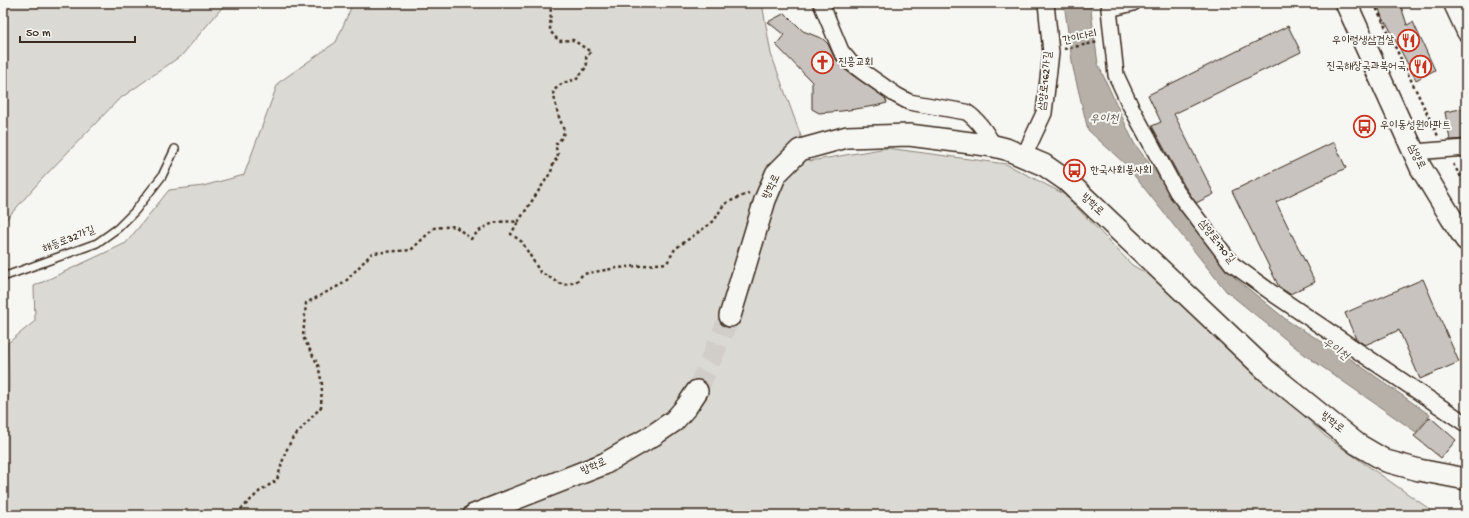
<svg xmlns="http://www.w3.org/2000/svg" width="1469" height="518" font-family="'Gochi Hand','Poor Story',sans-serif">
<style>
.green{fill:#dad9d3;stroke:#8a8278}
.water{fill:#b6b0a9;stroke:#857a71}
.building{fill:#c8c3be;stroke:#3b2a1e}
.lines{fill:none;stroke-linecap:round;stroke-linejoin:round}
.secondary-tunnel{stroke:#d1cdc8;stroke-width:21;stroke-dasharray:21 10;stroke-linecap:butt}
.service-casing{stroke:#3b2a1e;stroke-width:10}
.minor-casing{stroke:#3b2a1e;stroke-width:18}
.secondary-casing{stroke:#3b2a1e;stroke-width:24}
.path{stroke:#3b2a1e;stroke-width:2.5;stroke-dasharray:3 3;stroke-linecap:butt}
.service{stroke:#f6f6f2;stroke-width:7}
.minor{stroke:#f6f6f2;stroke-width:15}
.secondary{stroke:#f6f6f2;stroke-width:21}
.labels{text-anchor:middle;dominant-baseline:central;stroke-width:4;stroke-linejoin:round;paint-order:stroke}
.street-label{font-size:11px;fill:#3b2a1e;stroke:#f6f6f2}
.poi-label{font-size:11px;fill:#3b2a1e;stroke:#f6f6f2;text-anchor:start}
.water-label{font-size:12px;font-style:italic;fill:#605248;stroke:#f6f6f2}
</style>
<rect width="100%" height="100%" fill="#f6f6f2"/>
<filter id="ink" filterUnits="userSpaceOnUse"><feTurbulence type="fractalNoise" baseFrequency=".025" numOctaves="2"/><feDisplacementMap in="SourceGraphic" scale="8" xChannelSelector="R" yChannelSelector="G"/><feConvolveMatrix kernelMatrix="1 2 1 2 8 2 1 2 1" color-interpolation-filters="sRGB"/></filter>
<g filter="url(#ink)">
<path class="green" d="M3 3H226L182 55 118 100 40 181 3 223Z
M353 3H762L771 54 810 161 887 148 1006 164 1064 194 1132 265 1172 288 1325 436 1438 515H3V424C12 399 8 369 8 343L35 321 34 286 126 243 169 190 203 186 244 175 278 83 336 42Z"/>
<path class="water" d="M1064 3H1090L1098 64 1134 143 1235 278 1288 321 1352 360 1430 415 1416 432 1305 355 1226 291 1125 164 1088 130 1073 68Z"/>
<path class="building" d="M1377 3H1400L1407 25 1413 22 1435 70 1416 80 1386 22 1384 23Z
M785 13 803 31 823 39 828 44 834 57 844 69 885 98 887 103 875 106 842 111 819 113 812 109V82L776 45 784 35 768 22Z
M1288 26 1301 52 1174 114 1214 194 1196 203 1185 187 1152 126 1161 122 1148 95Z
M1466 108V139L1450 140 1445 112Z
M1334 142 1346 168 1276 202 1315 282 1290 294 1279 287 1232 191Z
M1423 279 1459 362 1420 379 1399 330 1365 345 1356 339 1345 313Z
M1430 417 1456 440 1441 458 1414 436Z"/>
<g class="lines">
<path class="secondary-tunnel" d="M697 391 730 316"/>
<defs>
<path id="service" d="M3 277 97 243 118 228 135 211 162 176 175 149"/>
<path id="minor" d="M821 3 841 51 851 63 863 72 896 95 909 102 966 112C978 119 987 134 994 146
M1133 3 1109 9 1116 75 1130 105 1177 192 1232 264 1275 295 1466 424
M1451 3 1465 33
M1414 152 1466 148
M1024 156 1044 113 1051 53 1046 3"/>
<path id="secondary" d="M1346 3 1421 168 1452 219 1466 240
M730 316 765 200 776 174 800 150 847 137 909 135 994 146 1006 149 1044 165 1067 181 1267 371 1357 444 1386 461 1419 470 1466 479
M474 515 604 464 652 436 674 421 687 406 697 391"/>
</defs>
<use href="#service" class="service-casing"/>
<use href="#minor" class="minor-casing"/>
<use href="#secondary" class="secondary-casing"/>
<path class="path" d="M1374 3 1438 136
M1064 49 1098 42
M1453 164 1466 185
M518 222 551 172 554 161 557 159 558 154 555 145C569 132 563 130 558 114 556 107 555 99 553 92 559 84 566 81 576 80L587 66 586 57 591 52 573 40 559 41 550 31 551 3
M224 515 238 512 260 491 277 480 285 453 292 439 321 407 322 384 318 365 303 337 306 303 344 283 372 253 411 250 434 228 455 226 471 239C485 223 498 220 518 222L511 234 522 242 540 272 563 285 576 282 583 274 617 268 667 263 675 249 714 221 724 204 749 193"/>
<use href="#service" class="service"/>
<use href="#minor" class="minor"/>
<use href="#secondary" class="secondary"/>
</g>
</g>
<defs>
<symbol id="restaurant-ring" viewBox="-11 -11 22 22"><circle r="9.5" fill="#f6f6f2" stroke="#c8321e" stroke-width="1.5"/><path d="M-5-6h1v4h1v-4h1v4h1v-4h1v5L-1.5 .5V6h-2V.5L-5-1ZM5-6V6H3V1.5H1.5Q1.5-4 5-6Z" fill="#c8321e"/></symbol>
<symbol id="church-ring" viewBox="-11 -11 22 22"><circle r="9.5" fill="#f6f6f2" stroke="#c8321e" stroke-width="1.5"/><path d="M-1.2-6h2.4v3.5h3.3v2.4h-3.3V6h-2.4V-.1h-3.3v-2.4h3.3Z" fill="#c8321e"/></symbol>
<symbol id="bus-ring" viewBox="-11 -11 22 22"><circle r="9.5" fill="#f6f6f2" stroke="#c8321e" stroke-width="1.5"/><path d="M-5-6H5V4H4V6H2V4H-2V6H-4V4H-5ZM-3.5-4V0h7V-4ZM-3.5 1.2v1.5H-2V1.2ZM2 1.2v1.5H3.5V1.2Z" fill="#c8321e"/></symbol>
</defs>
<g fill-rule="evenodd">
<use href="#restaurant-ring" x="1396" y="28" width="25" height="25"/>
<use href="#church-ring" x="810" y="50" width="25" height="25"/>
<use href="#restaurant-ring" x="1408" y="54" width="25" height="25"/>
<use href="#bus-ring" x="1352" y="114" width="25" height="25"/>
<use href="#bus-ring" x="1062" y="158" width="25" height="25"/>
</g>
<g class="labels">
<g class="street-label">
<text transform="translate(1080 38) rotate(-13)">간이다리</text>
<text transform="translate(1046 81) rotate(-84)">삼양로162가길</text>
<text transform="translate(1416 157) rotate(64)">삼양로</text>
<text transform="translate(772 187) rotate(-64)">방학로</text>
<text transform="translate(1092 205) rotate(44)">방학로</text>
<text transform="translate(69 240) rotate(-21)">해등로32가길</text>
<text transform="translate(1216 242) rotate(52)">삼양로170길</text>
<text transform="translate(1332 423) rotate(39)">방학로</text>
<text transform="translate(594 467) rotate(-23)">방학로</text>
</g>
<g class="poi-label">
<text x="1394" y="41" text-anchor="end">우이령생삼겹살</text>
<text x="838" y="63">진흥교회</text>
<text x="1406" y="67" text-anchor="end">진국해장국과북어국</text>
<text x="1380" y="126">우이동성원아파트</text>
<text x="1090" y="171">한국사회봉사회</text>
</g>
<g class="water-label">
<text x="1104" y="120">우이천</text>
<text transform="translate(1335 350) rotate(35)">우이천</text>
</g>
</g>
<rect width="1469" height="518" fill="none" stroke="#f6f6f2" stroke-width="16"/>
<rect x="8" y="8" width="1453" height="502" fill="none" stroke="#3b2a1e" stroke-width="1.5" filter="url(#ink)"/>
<path d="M20 36v6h115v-6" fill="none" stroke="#3b2a1e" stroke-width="2"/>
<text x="26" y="36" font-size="12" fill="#3b2a1e" stroke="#f6f6f2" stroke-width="3" paint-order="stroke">50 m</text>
</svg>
